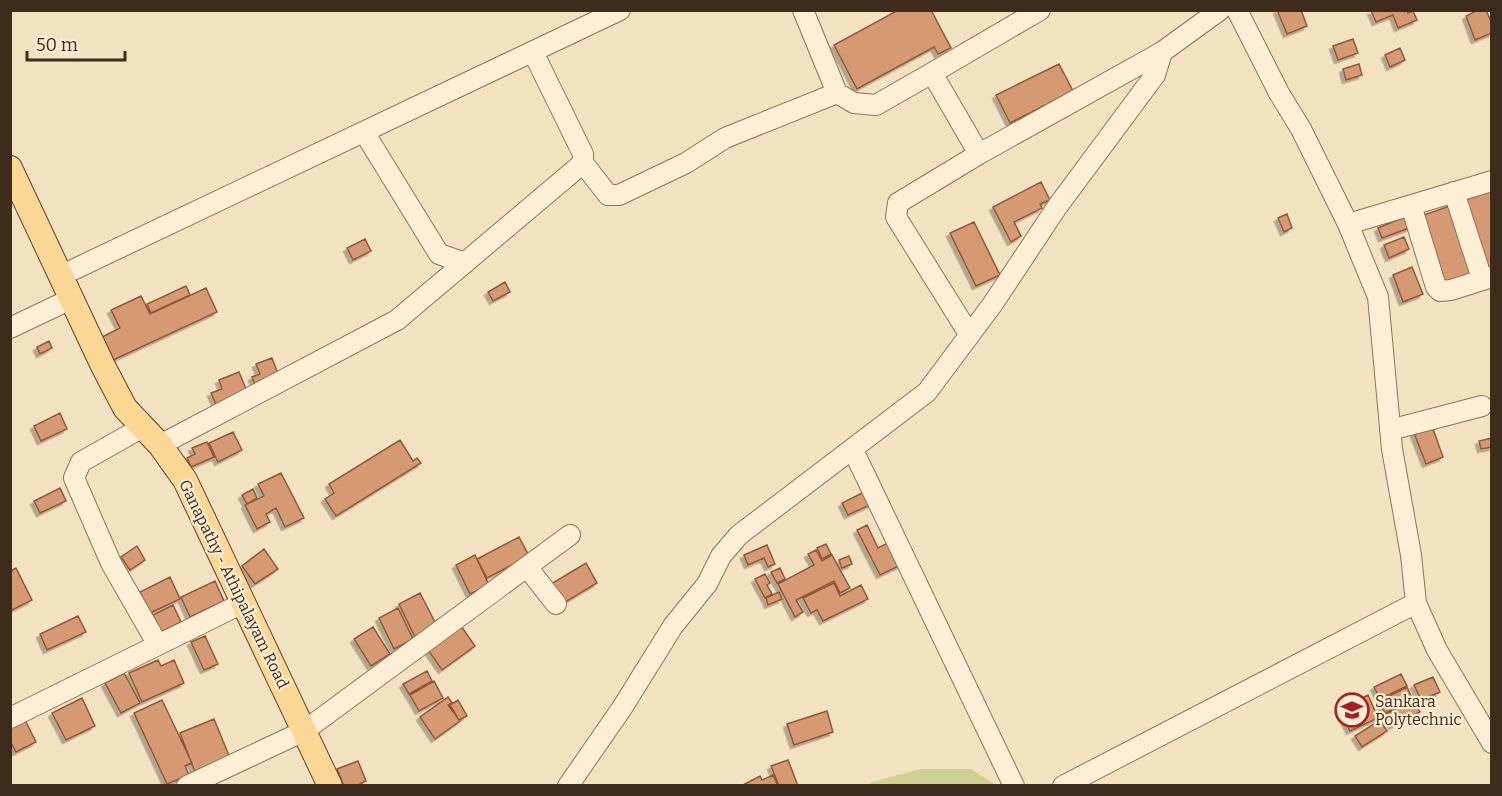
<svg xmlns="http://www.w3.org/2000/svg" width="1502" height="796" font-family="Bitter,serif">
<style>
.green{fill:#cdd294}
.building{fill:#d59973;stroke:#905939;stroke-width:1.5;filter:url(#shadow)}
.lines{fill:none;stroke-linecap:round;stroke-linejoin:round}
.minor-casing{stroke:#8f7256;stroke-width:22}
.major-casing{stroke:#5c402b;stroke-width:26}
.minor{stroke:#fcefd6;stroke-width:20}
.major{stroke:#fad795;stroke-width:24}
.labels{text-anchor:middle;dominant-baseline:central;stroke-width:4.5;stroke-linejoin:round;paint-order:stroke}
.street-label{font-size:16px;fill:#3d2b1c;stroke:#f9ecd2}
.poi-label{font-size:16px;fill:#3d2b1c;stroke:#f9ecd2;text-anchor:start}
</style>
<defs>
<filter id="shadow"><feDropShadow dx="-3.5" dy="3.5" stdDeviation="0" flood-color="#0004"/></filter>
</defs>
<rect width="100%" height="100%" fill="#f3e2c1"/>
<path class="green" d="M920 769H971L996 785H868L872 782Z"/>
<path class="building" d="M894 10H931L951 48 938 54 934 47 857 89 834 45 895 12Z
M1277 10H1301L1307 26 1287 34Z
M1407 10 1408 13 1413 11 1417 20 1398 28 1393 15 1376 22 1371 11Z
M1478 10H1486L1492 24V33L1475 40 1466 16Z
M1353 39 1358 53 1338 60 1333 46Z
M1400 48 1405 60 1390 67 1385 55Z
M1059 64 1073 91 1010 123 996 95Z
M1359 64 1362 75 1346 80 1343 69Z
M1041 182 1050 200 1040 204 1042 208 1014 222 1021 236 1011 242 993 207Z
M1492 190V268L1483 271 1463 201Z
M1450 206 1475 275 1441 287 1421 216Z
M1287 214 1292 228 1284 232 1278 218Z
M1407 216 1412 227 1382 238 1378 228Z
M974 222 1000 275 976 286 950 233Z
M1404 237 1409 249 1389 258 1384 245Z
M365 239 371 251 353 260 347 248Z
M1412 267 1423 294 1403 302 1393 275Z
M505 282 510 292 493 301 488 292Z
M186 286 190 295 151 313 147 304Z
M206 288 217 312 111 361 100 338 120 328 111 310 141 296 150 314Z
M49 341 52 348 40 354 37 347Z
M272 358 280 379 256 388 252 377 260 374 256 364Z
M239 372 249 396 218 409 211 393 222 389 219 380Z
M60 413 67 429 41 441 34 426Z
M1432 426 1443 457 1426 464 1414 433Z
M233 432 242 450 218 462 209 443Z
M1492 438V447L1481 449 1479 441Z
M400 440 413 461 417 458 421 463 336 516 325 499 334 493 329 484Z
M207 442 214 457 191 467 187 458 195 454 192 448Z
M281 473 304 518 285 527 276 508 266 514 270 522 257 529 245 505 264 496 258 484Z
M60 488 66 501 40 513 34 501Z
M253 489 257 498 247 504 242 495Z
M866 491 872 504 848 515 842 503Z
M867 525 878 548 892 541 903 564 880 575 857 530Z
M519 537 529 556 487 578 477 559Z
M826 544 831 554 822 559 817 548Z
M767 545 775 564 768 567 764 558 748 565 744 555Z
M137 546 145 560 130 570 121 557Z
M264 549 278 569 255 584 242 566Z
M816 550 822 561 832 555 850 588 840 593 834 581 796 600 803 612 795 617 778 584 814 565 808 554Z
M475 555 489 585 470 594 456 565Z
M849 556 852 564 842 568 839 560Z
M586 563 597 583 562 604 551 584Z
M16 568 32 600 10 611V571Z
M780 568 785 579 777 583 771 572Z
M765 574 770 583 767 585 772 594 765 598 755 579Z
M170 577 180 599 150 613 140 592Z
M215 581 224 601 190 617 181 597Z
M834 583 840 596 861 585 868 599 823 621 817 610 811 613 803 598Z
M779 592 782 599 768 605 766 598Z
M420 593 437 626 415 637 399 604Z
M173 605 181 622 161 632 153 615Z
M398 608 413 639 394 649 379 618Z
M78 616 86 632 47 650 40 634Z
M461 626 475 646 442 670 428 650Z
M373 627 390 654 371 666 354 639Z
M205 636 218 664 204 670 191 642Z
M158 660 161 666 174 660 184 683 142 702 129 673Z
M427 671 432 681 409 694 403 684Z
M124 673 140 703 121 713 105 683Z
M1401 674 1407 686 1380 699 1374 687Z
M1433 677 1440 692 1421 700 1414 685Z
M434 681 443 698 419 711 410 695Z
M1407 687 1413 700 1385 713 1379 701Z
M1368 695 1378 718 1350 731 1339 709Z
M448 697 452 703 448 705 460 721 435 739 420 717Z
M82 698 95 726 66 740 52 713Z
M162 700 192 763 185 766 189 775 167 784 134 713Z
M458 700 467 716 459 720 450 705Z
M1414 700 1420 712 1392 726 1386 714Z
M827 711 833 732 794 745 787 724Z
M23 716 36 742 16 752 10 741V722Z
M214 719 230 758 195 772 180 733Z
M1380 720 1387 731 1362 747 1355 736Z
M788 760 798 786H779L771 766Z
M358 761 366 781 356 786H344L337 769Z
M773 775 778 786H741L760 776 762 780Z"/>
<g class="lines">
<defs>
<path id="minor" d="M803 10 837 93 854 103 876 105 932 73
M1237 10 1279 93 1301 129 1348 224 1378 297 1392 449 1411 555 1416 603 1437 650 1492 743
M533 52 583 154V163L608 195H619L686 163 725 138 837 93
M364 132 439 254 465 263
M979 154 932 73 1040 10
M1454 192 1482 279
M1411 205 1436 287 1440 291 1451 290 1492 277
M1348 224 1492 181
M60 276 620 10
M10 328 71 299
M969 334 896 217 898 203 979 154 1162 52
M143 427 81 462 74 478 111 563 158 645
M1390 430 1482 406
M160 445 397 320 583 163
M853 450 1014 786
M527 567 556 604
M10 718 243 603
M187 786 304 731 570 535
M568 786 622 708 673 626 707 584 721 556 739 535 927 392 992 305 1057 207 1155 75 1162 52 1220 10
M1063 786 1416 603"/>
<path id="major" d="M10 168 103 366 125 408 160 445 185 480 330 786"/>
</defs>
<use href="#minor" class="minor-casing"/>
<use href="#major" class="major-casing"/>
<use href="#minor" class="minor"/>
<use href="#major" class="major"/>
</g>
<defs>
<symbol id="university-ring" viewBox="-11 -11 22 22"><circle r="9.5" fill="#f9ecd2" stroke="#a42025" stroke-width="1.5"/><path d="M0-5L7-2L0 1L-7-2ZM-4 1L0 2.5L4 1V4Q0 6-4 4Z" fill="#a42025"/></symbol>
</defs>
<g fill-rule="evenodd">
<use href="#university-ring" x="1333" y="691" width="38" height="38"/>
</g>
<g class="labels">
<g class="street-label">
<text transform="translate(234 584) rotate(64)">Ganapathy - Athipalayam Road</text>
</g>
<g class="poi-label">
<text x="1375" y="701">Sankara<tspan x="1375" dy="18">Polytechnic</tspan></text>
</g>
</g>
<rect width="1502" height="796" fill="none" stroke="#3d2b1c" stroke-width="24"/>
<path d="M27 51v9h98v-9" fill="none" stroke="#3d2b1c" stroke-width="3"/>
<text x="36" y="51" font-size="18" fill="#3d2b1c" stroke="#f9ecd2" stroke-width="4.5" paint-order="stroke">50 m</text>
</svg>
